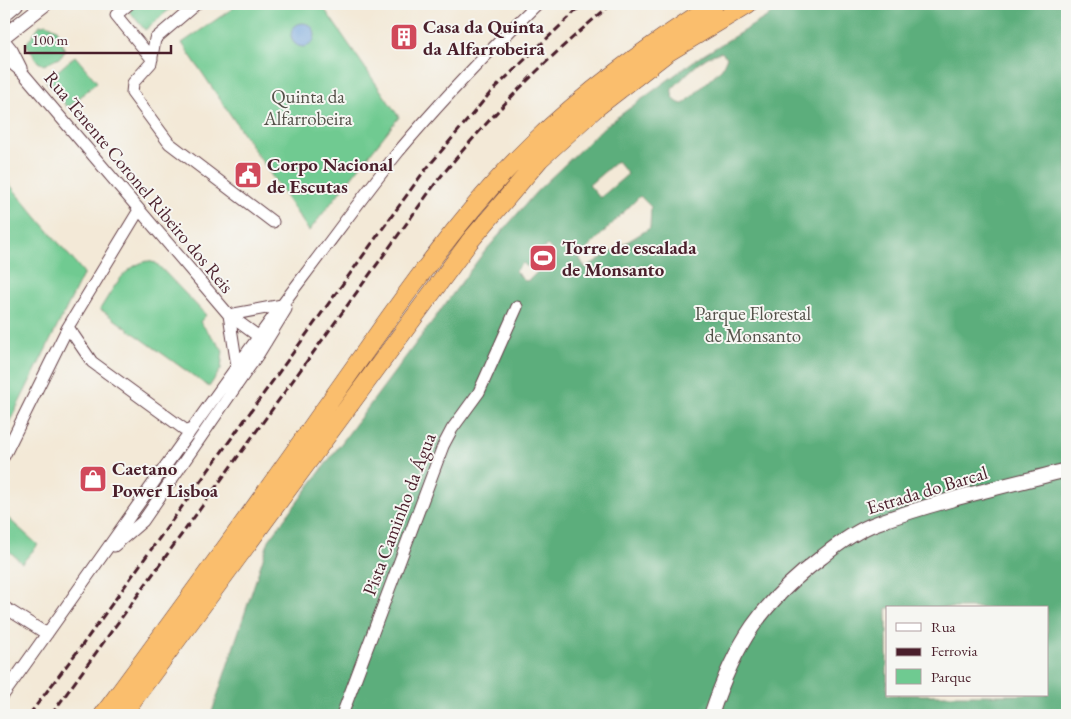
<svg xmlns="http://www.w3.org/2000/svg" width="1071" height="719" font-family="'EB Garamond',serif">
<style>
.green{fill:#6fca91;stroke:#5c745e}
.forest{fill:#5bae7b;stroke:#526653;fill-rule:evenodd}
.water{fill:#6ea1da;stroke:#5c6082}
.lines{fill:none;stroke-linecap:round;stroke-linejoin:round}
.minor-casing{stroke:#633d45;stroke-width:13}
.tertiary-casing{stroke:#633d45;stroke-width:16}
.trunk-casing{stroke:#633d45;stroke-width:19}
.minor{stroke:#fff;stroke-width:11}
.tertiary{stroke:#fff;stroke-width:14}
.trunk{stroke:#fabe6d;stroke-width:18}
.rail{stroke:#4a1f2b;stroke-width:3;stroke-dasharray:8 4;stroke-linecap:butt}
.labels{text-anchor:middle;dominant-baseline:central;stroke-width:4;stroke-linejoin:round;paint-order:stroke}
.poi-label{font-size:19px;font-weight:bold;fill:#4a1f2b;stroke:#f6f6f2;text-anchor:start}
.park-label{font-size:19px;fill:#55524a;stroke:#f6f6f2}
.street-label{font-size:19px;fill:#4a1f2b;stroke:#f6f6f2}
</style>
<rect width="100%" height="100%" fill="#f6f6f2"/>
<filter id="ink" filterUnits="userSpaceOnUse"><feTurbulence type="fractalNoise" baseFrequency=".02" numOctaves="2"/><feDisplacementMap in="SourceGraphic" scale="10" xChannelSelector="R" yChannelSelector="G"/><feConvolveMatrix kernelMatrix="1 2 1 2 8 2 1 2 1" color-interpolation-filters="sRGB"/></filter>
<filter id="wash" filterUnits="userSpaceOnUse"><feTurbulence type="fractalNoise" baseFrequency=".0096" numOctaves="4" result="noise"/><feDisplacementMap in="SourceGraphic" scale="20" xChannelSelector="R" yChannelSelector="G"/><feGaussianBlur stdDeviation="1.12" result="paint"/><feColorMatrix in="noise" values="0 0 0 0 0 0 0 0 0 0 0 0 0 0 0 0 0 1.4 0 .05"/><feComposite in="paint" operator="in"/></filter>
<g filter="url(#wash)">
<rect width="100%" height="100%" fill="#f3e9d7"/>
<path class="green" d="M137 4H176L145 30 129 11Z
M239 4H321L399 117 309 231 182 43Z
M47 24 57 29 65 51 61 57 44 65 38 62 26 44 40 25Z
M75 56 97 82 68 108 46 81Z
M4 178 84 273 4 433Z
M147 261 156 263 206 315 200 322 223 350 221 369 209 387 100 309C113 289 123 267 147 261Z
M8 518 38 545 22 563 4 546V522Z"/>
<path class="forest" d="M788 4H1067V715H211L269 540 481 256 537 191 604 127 695 60ZM721 52 727 57 722 68 686 102 683 104C675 103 671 96 672 89 687 75 700 57 721 52ZM617 161 628 174 600 198 589 185ZM640 196 651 207 650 228 585 268 579 257ZM547 245 556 254 529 280 525 281 515 271 523 263 527 267ZM887 608H1047V695H887Z"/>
<path class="water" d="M291 35a12 12 0 1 1 24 0a12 12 0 1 1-24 0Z"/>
</g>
<g filter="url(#ink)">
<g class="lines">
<defs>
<path id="minor" d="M129 4 116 15 152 59
M196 4 155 39 151 63 133 83 132 93 169 143 273 222
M4 40 12 50 21 68
M4 57 22 72 229 315 266 342
M229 315 282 305
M229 315 237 366
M68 327 92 362 188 432
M4 456 68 327 139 210
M114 546 143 521 259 353 286 309
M4 607 47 634
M4 694C104 555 200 413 303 277 335 235 366 192 399 151 442 100 489 51 537 4
M342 715 443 446 452 429 479 392 517 307"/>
<path id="tertiary" d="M4 14 16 4
M4 36 45 4
M711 715C735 643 761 603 822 557 838 544 857 530 877 523 937 501 1005 486 1067 470"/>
<path id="trunk" d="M103 715C177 615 251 514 323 411 386 323 453 221 530 146 586 91 649 46 714 4
M122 715 470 241 540 159 596 108 667 53 748 4"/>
</defs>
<use href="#minor" class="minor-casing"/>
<use href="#tertiary" class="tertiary-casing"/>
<use href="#trunk" class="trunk-casing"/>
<use href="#minor" class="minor"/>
<use href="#tertiary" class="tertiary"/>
<use href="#trunk" class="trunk"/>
<path class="rail" d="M29 715 83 644 422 174 491 92 583 4
M51 715 438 180C490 116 548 56 612 4"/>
</g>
</g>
<defs>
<symbol id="building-square" viewBox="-11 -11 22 22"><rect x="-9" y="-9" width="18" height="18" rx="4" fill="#d1495b" stroke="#f6f6f2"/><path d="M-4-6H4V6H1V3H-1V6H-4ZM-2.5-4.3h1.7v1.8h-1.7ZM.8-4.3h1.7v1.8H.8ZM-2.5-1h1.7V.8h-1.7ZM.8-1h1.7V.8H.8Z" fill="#fff"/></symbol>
<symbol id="civic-square" viewBox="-11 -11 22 22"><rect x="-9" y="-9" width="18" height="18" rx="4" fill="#d1495b" stroke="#f6f6f2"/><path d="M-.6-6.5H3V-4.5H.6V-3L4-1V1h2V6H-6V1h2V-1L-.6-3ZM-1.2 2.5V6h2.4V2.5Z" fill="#fff"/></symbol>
<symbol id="stadium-square" viewBox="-11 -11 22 22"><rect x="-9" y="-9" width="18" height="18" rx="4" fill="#d1495b" stroke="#f6f6f2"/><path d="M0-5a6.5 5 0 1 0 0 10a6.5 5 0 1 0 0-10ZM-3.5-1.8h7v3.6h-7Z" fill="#fff"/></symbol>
<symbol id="shop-square" viewBox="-11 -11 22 22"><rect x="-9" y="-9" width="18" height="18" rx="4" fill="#d1495b" stroke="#f6f6f2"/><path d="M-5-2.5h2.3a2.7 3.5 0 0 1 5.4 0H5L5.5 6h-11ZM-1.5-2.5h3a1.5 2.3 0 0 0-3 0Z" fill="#fff"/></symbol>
</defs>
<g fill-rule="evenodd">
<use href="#building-square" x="388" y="21" width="32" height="32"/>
<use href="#civic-square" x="232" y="159" width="32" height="32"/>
<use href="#stadium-square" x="527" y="242" width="32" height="32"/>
<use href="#shop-square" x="77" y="463" width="32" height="32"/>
</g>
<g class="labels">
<g class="poi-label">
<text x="423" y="26">Casa da Quinta<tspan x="423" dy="22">da Alfarrobeira</tspan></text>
<text x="267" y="164">Corpo Nacional<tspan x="267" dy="22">de Escutas</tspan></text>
<text x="562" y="247">Torre de escalada<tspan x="562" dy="22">de Monsanto</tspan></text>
<text x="112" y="468">Caetano<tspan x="112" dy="22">Power Lisboa</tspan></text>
</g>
<g class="park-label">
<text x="308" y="96">Quinta da<tspan x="308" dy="22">Alfarrobeira</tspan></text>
<text x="753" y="313">Parque Florestal<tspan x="753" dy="22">de Monsanto</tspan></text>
</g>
<g class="street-label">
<text transform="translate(139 182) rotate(50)">Rua Tenente Coronel Ribeiro dos Reis</text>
<text transform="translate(927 490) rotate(-17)">Estrada do Barcal</text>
<text transform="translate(399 514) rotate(-69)">Pista Caminho da Água</text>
</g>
</g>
<rect width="1071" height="719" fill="none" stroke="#f6f6f2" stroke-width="20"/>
<rect x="886" y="606" width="162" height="90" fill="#f6f6f2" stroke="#b1a0a2"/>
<rect x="896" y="623" width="25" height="8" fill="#ffffff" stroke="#b1a0a2"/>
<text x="931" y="632" font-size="15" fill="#4a1f2b">Rua</text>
<rect x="896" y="648" width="25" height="8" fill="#4a1f2b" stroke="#b1a0a2"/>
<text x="931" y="656" font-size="15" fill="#4a1f2b">Ferrovia</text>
<rect x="896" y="669" width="25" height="15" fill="#6fca91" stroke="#b1a0a2"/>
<text x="931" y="682" font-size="15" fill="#4a1f2b">Parque</text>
<path d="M25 45v8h146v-8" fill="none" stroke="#4a1f2b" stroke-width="2.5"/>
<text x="32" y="45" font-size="15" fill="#4a1f2b" stroke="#f6f6f2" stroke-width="4" paint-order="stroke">100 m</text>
</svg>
